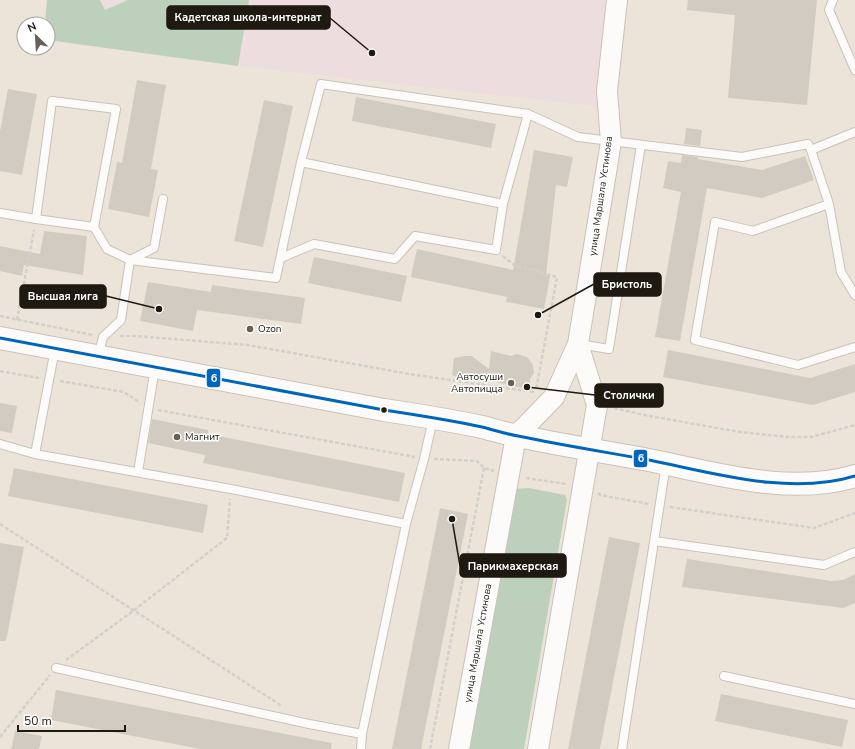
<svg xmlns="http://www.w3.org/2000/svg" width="855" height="749" font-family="'Nunito Sans',sans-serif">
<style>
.education{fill:#edddde}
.green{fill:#bcd0bc}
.building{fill:#d1cbc1}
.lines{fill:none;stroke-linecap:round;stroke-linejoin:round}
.service-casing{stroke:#c9c2b9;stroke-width:10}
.tertiary-casing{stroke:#c9c2b9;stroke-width:22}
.secondary-casing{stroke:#c9c2b9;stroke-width:24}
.path{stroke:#d2d0cc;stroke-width:2.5;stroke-dasharray:4 2;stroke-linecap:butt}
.service{stroke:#fcfbf9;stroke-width:8}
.tertiary{stroke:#fcfbf9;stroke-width:20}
.secondary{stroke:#fcfbf9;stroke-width:22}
.bus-1-casing{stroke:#fff;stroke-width:6}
.bus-1{stroke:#0065bd;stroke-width:3}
.poi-dot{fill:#666057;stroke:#fff;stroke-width:1.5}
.bus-dot{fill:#1e1911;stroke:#fff;stroke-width:1.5}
.labels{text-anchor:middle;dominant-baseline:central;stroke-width:3;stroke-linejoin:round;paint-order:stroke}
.street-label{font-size:10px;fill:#1e1911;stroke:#fff}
.poi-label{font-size:10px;fill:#1e1911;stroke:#fff;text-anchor:start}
.leader{fill:none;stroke:#1e1911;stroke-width:1.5}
.callout-dot{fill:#1e1911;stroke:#fff;stroke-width:1.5}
.callout{fill:#1e1911;stroke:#1e1911;stroke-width:1.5}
.callout-label{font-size:11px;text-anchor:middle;font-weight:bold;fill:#fff}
.line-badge{stroke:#fff;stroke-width:1.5}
.badge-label{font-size:11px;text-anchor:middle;font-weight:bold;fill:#fff}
</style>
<rect width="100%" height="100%" fill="#ece4d8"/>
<path class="education" d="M47 0H605L596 106 238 66 48 40V24H45Z"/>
<path class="green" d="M47 0H100L105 10 128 0H249L238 66 48 40V24H45Z
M529 488 565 495 567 500 524 749H465L515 489Z"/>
<path class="building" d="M688 0H817L807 105 728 98 735 15 687 10Z
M137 80 166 85 151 169 158 170 149 217 108 209 117 162 122 163Z
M8 89 37 94 22 175 0 171V131Z
M356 97 496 124 491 148 352 121Z
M264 100 293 106 263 247 234 241Z
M686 128 702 130 700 146 684 144Z
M534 150 573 157 567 187 556 185 546 275 550 276 544 309 506 302 507 297 411 277 417 249 513 270Z
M682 155 698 157V159L762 170 805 156 814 180 762 198 707 188 680 341 655 337 681 192 663 188 668 161 681 163Z
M44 231 87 236 83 275 24 265 22 276 0 271V246L40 254Z
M314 257 407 276 401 302 308 283Z
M148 282 211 292 212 285 305 298 301 324 197 310 193 331 140 321Z
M668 350 810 378 855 364V392L813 405 663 377Z
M491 351 511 356 517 354 527 357 533 365 534 373 530 379V390L476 377H471L464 380 452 375 454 358 465 356H472L489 369Z
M0 403 17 406 12 433 0 431Z
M152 419 208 430V434L405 473 399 502 203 463 205 455 148 443Z
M14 468 208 505 203 533 8 496Z
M440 508 468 514 421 749H392Z
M609 537 640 543 600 749H568Z
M0 543 24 547 6 641H0Z
M687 559 831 581 843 580 855 574V603L843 608 682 587Z
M56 690 332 743 331 749H200L51 720Z
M721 694 848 720 842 747 715 721Z
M15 731 42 736 39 749H11Z"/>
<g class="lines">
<defs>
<path id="service" d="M833 0 829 10 855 70
M528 114 578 137 742 157 808 144 811 150 829 204 841 272 855 295
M811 150 855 132
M829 204 753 231 715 222 695 340 798 365 855 347
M0 213 36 219 94 227 107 249 130 260 121 320 103 337 98 356
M36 219 52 101 116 109 94 227
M281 258 314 244 395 259 415 236 496 250 503 204 528 114 321 84 301 162
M130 260 276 278 301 162 503 204
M130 260 154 248 163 199
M579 344 609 349 641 145
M0 444 35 454 231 489 406 524
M35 454 55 349
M138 472 155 368
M654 541 824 565 855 552
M56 668 309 724 362 734 406 524 424 459 433 419
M724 676 855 704
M361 749 362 734
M622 749 666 464"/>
<path id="tertiary" d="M459 749 516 436 554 397 578 344 611 142 607 91 617 0
M538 749 597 405 578 344"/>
<path id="secondary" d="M0 338 384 410C417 415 450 420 482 427 494 430 506 434 518 436 561 445 605 452 649 460 714 473 790 496 855 476"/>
</defs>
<use href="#service" class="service-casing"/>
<use href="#tertiary" class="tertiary-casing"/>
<use href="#secondary" class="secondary-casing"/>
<path class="path" d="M503 256 514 265 557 277 536 390
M0 316 93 335
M17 320 34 230
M120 336H135L248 345 409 374 534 392
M0 371 39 378
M60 381 124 392 139 402
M614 408 644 415 740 432 787 437H811L855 425
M158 410 415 457
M434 459 477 461 484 468 494 471
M526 478 566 484
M598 493 600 495 649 504
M670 507 814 528 855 513
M0 524 282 706
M66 660 133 611 227 538 230 499
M0 737 50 675
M430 749 484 468"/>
<use href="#service" class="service"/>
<use href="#tertiary" class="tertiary"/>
<use href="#secondary" class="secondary"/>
<defs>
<path id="bus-1" d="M0 338 384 410C417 415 450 420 482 427 494 430 506 434 518 436 561 445 605 452 649 460 714 473 790 496 855 476"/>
</defs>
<use href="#bus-1" class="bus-1-casing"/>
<use href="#bus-1" class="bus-1"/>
</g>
<g class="poi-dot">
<circle cx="250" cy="329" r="4"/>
<circle cx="511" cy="383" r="4"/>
<circle cx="177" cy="437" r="4"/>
</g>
<circle class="bus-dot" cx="384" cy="410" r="3.5"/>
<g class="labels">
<g class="street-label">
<text transform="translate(601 196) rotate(-82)">улица Маршала Устинова</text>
<text transform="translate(478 643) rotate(-80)">улица Маршала Устинова</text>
</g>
<g class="poi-label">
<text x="258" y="329">Ozon</text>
<text x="503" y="377" text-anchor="end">Автосуши<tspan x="503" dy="12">Автопицца</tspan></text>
<text x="185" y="437">Магнит</text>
</g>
</g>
<path class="leader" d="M372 53L330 18M538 315L594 284M159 309L106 296M527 387L595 395M452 519L460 566"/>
<g class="callout-dot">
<circle cx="372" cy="53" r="4"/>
<circle cx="538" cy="315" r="4"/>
<circle cx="159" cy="309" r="4"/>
<circle cx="527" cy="387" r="4"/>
<circle cx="452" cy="519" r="4"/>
</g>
<g class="callout">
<rect x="167" y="6" width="163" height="23" rx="4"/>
<rect x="594" y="273" width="67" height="23" rx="4"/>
<rect x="20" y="285" width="86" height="23" rx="4"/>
<rect x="595" y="384" width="68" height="23" rx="4"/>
<rect x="460" y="554" width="106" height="23" rx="4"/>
</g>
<g class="callout-label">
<text x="248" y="21">Кадетская школа-интернат</text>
<text x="627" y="288">Бристоль</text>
<text x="63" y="300">Высшая лига</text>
<text x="629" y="399">Столички</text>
<text x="513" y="570">Парикмахерская</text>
</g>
<g class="line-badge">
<rect x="206" y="368" width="15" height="20" rx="4" fill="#0065bd"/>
<rect x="633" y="449" width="15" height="19" rx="4" fill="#0065bd"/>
</g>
<g class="badge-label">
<text x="214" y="382">6</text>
<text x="641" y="462">6</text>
</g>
<g transform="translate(36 36) rotate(335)"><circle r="19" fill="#ffffff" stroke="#a5a3a0"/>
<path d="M0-3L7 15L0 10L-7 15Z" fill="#666057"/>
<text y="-6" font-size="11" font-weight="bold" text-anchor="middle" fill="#1e1911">N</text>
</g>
<path d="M18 725v6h107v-6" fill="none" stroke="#1e1911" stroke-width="2"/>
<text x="24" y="725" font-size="12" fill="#1e1911" stroke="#ffffff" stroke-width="3" paint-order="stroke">50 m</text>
</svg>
